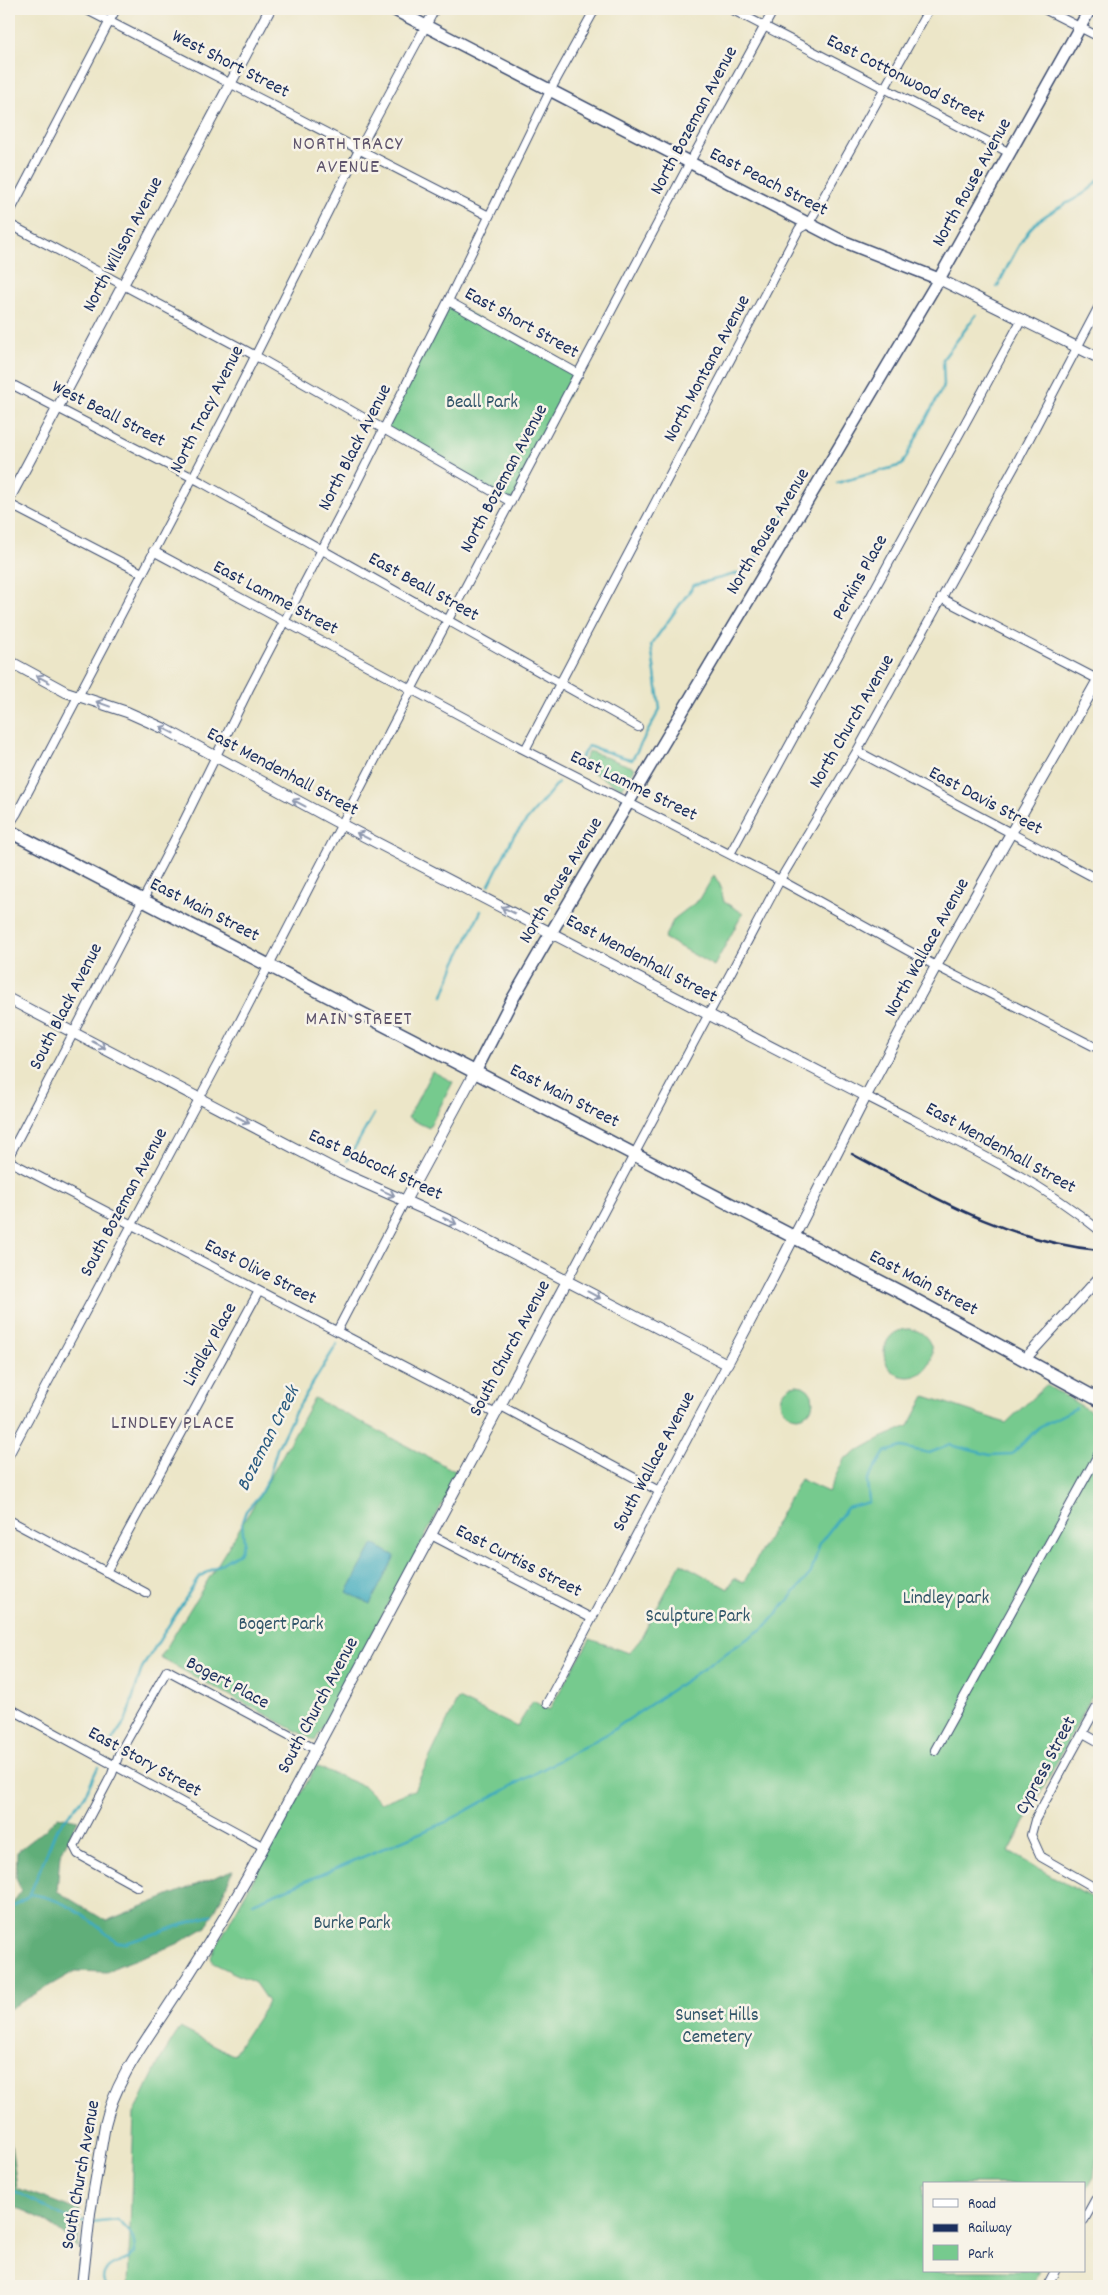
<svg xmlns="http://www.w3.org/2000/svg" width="1108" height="2295" font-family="Dekko,sans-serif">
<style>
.green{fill:#76ca8e;stroke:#487c76}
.forest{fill:#60ae79;stroke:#3e6e6c}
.water{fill:#3fabbe;stroke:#2d6d8e}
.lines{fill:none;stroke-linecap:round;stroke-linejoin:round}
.stream{stroke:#3fabbe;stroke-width:2.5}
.minor-casing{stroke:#3a4a6e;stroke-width:10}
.tertiary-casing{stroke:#3a4a6e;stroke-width:12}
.secondary-casing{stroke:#3a4a6e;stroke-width:14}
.trunk-casing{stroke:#3a4a6e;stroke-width:15}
.minor{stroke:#fff;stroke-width:8}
.tertiary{stroke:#fff;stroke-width:10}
.secondary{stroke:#fff;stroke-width:11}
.trunk{stroke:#fff;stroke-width:12}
.rail{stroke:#1b2f5e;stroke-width:2.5}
.oneway{stroke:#8d97ae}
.labels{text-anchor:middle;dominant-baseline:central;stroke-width:5;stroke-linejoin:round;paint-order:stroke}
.street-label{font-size:19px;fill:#1b2f5e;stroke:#f7f3e8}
.park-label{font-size:19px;fill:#32566a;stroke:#f7f3e8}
.neighbourhood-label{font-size:20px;letter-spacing:1px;fill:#5f556d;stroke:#f7f3e8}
.water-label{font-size:20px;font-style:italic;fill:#285a80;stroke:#f7f3e8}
</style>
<rect width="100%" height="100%" fill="#f7f3e8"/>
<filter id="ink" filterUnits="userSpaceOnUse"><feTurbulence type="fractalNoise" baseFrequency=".02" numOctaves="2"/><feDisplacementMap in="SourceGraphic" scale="10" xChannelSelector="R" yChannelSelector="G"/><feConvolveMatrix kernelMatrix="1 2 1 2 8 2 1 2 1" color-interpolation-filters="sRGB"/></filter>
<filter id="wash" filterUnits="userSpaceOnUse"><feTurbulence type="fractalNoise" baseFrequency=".0096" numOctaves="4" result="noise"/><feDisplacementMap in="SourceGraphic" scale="20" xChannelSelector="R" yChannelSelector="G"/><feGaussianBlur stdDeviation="1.12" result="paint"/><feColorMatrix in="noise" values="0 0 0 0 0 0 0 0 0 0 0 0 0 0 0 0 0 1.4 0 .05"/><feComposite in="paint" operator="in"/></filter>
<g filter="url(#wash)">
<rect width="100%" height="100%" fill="#ece6c8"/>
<path class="green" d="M448 301 579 374 511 502 384 429Z
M589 751 635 768 622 789 581 766Z
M714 875 720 885 724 902 743 913 714 966 664 938 674 919 700 899Z
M432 1071 453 1082 429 1128 408 1118Z
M884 1353a24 24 0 1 1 48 0a24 24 0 1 1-48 0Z
M781 1401a16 16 0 1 1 32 0a16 16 0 1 1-32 0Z
M1046 1385 1099 1416V1683L1009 1852 1099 1902V2138L1094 2177 1084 2194V2184H924V2271H1040L1031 2286H128L134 2114 160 2060 180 2028 233 2055 268 2002 255 1983 213 1963 211 1956 316 1766 365 1787 381 1803 414 1790 458 1699 517 1727 533 1701 549 1710 590 1639 629 1653 640 1640 681 1563 728 1589 734 1578 744 1582 800 1479 828 1492 844 1459 881 1438 909 1426 925 1396 1006 1423Z
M314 1398 459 1473 315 1741 160 1658 265 1487Z"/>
<path class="forest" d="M58 1816 78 1820 60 1855 57 1891 106 1921 233 1870 221 1899 206 1927 177 1944 118 1966 107 1972 75 1971 9 2009V1909L21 1891 16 1877 17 1852 45 1830Z
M9 2129 17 2188 80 2211 78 2249C61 2230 34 2211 9 2206Z"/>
<path class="water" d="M373 1544 395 1556 370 1604 347 1592Z"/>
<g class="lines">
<path class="stream" d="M997 287C1006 271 1018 243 1030 229 1046 209 1088 198 1099 179
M837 483 902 465 944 385 943 359 976 315
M578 763 588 746 632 760 660 709 651 645 694 585 747 571 805 481
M489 885 513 837 558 783
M443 996 455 964 481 911
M347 1161 374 1114
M1096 1378 1099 1372
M109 1745 126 1720 142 1668 199 1577 239 1553 244 1542 242 1522 246 1511 259 1496 269 1477 277 1449 294 1414 337 1344
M30 1894C68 1899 88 1919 117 1942L126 1943 212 1915
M253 1903 446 1822 607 1734 766 1626 811 1573 820 1543 847 1508 869 1502 867 1481 885 1452 902 1447 929 1453 950 1445 990 1455 1012 1454 1039 1427 1076 1408
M9 1913C13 1904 24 1901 30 1894L56 1830 84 1797 98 1767
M9 2188 67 2218 87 2222
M92 2223 117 2220C130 2230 135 2237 135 2253 123 2265 105 2259 103 2280L107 2286"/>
</g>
</g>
<g filter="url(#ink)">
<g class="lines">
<defs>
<path id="minor" d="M85 9 489 216
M731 9 1010 153
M1044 9 1099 37
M9 214 116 9
M9 224 254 355 511 502
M448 301 579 374
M9 383 201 482 638 727
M9 504 142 573
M153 551 519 747 780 880 936 966 1099 1049
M941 598 1099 680
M525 750 799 229 809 223 929 9
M857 751 1099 880
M9 825 17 813 224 418 359 150 435 9
M730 854 1022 319
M866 1096C945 1137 1030 1173 1099 1230
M9 1156 181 827 249 689 353 490 448 301 551 89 595 9
M9 1161 496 1414
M567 1281 780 880 857 751 1017 462 1099 306
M337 1331 405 1201
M501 1406 659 1491
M9 1455 224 1052 411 690 690 162 774 9
M9 1520 146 1593
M431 1535 591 1618
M106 1572 259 1291
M547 1703 727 1364
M1099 1703 1035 1820 1031 1835 1041 1857 1099 1890
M9 1708 264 1847
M1083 1733 1099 1742
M935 1750 1099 1453
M138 1887 78 1854 74 1846 112 1774 119 1754 167 1670 315 1749
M1084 2220 1099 2193
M1047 2286 1055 2271"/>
<path id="tertiary" d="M939 279 1099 358
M9 499 270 9
M9 661 66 692 127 712 165 729 333 820 866 1096
M9 999 342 1173 455 1223 727 1364C775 1276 820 1186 866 1096 940 954 1021 817 1099 678
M405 1201 475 1072
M1025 1359 1099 1278
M82 2286 90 2213 105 2125C115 2081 143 2045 167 2008 195 1966 221 1924 246 1880L567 1281"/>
<path id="secondary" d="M393 9 840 240 939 279
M475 1072 512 1000 545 943 939 279 1090 9"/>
<path id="trunk" d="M9 831 904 1294 1099 1400"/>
</defs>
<use href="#minor" class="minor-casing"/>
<use href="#tertiary" class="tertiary-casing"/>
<use href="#secondary" class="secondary-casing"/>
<use href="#trunk" class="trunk-casing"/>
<use href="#minor" class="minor"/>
<use href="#tertiary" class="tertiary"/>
<use href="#secondary" class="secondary"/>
<use href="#trunk" class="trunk"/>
<path class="rail" d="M852 1154C931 1196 1008 1242 1099 1250"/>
</g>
<defs><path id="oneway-shaft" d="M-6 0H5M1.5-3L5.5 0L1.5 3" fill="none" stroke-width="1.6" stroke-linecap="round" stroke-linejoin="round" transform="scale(1.25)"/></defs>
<g class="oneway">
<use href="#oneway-shaft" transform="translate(43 679) rotate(-152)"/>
<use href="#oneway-shaft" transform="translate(103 704) rotate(-160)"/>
<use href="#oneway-shaft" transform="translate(167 730) rotate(-153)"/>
<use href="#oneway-shaft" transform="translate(299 803) rotate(-152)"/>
<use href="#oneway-shaft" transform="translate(363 836) rotate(-153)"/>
<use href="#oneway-shaft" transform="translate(508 910) rotate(-153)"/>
<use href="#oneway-shaft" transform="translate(99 1045) rotate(28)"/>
<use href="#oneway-shaft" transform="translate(243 1120) rotate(28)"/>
<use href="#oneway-shaft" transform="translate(388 1193) rotate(24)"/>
<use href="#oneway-shaft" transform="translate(450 1221) rotate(25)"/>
<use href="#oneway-shaft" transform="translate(594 1295) rotate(28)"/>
</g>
</g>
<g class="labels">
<g class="street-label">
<text transform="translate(230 65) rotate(27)">West Short Street</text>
<text transform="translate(905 80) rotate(27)">East Cottonwood Street</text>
<text transform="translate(695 121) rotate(-62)">North Bozeman Avenue</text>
<text transform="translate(768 183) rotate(27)">East Peach Street</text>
<text transform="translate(973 183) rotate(-61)">North Rouse Avenue</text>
<text transform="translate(124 245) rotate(-62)">North Willson Avenue</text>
<text transform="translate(521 324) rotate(29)">East Short Street</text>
<text transform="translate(708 369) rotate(-62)">North Montana Avenue</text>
<text transform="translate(208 410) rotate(-63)">North Tracy Avenue</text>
<text transform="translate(108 415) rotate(27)">West Beall Street</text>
<text transform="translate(356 448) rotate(-63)">North Black Avenue</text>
<text transform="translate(505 479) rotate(-62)">North Bozeman Avenue</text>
<text transform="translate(769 532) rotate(-59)">North Rouse Avenue</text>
<text transform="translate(861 578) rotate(-61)">Perkins Place</text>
<text transform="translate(423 588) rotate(29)">East Beall Street</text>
<text transform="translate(275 599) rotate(28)">East Lamme Street</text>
<text transform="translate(853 722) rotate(-60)">North Church Avenue</text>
<text transform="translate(282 773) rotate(28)">East Mendenhall Street</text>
<text transform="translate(633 787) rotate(26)">East Lamme Street</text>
<text transform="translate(985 802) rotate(28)">East Davis Street</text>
<text transform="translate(562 881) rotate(-59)">North Rouse Avenue</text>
<text transform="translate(204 911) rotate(27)">East Main Street</text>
<text transform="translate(928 948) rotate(-61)">North Wallace Avenue</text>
<text transform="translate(641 960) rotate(28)">East Mendenhall Street</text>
<text transform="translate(67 1007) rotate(-63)">South Black Avenue</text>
<text transform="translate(564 1097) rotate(27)">East Main Street</text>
<text transform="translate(1000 1149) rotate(29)">East Mendenhall Street</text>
<text transform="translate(375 1166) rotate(25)">East Babcock Street</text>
<text transform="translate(125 1203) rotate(-62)">South Bozeman Avenue</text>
<text transform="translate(260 1273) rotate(27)">East Olive Street</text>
<text transform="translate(923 1284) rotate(28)">East Main Street</text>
<text transform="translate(211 1345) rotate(-61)">Lindley Place</text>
<text transform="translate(511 1349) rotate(-62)">South Church Avenue</text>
<text transform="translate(655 1462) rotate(-62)">South Wallace Avenue</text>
<text transform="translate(518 1562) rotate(27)">East Curtiss Street</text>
<text transform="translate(227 1684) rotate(28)">Bogert Place</text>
<text transform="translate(319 1706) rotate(-62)">South Church Avenue</text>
<text transform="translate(144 1763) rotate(29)">East Story Street</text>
<text transform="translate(1047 1766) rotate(-62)">Cypress Street</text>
<text transform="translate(82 2175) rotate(-80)">South Church Avenue</text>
</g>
<g class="park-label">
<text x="482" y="403">Beall Park</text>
<text x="946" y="1599">Lindley park</text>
<text x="698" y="1617">Sculpture Park</text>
<text x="281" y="1625">Bogert Park</text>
<text x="352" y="1924">Burke Park</text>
<text x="717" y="2016">Sunset Hills<tspan x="717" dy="22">Cemetery</tspan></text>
</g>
<g class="neighbourhood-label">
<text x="348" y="145">NORTH TRACY<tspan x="348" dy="23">AVENUE</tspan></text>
<text x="359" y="1020">MAIN STREET</text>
<text x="173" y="1424">LINDLEY PLACE</text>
</g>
<g class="water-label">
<text transform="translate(269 1439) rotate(-63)">Bozeman Creek</text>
</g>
</g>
<rect width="1108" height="2295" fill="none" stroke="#f7f3e8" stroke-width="30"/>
<rect x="923" y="2182" width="162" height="90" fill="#f7f3e8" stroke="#9fa5b1"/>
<rect x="933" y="2199" width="25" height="8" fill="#ffffff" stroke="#9fa5b1"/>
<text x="968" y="2208" font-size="15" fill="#1b2f5e">Road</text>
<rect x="933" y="2224" width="25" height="8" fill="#1b2f5e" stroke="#9fa5b1"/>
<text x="968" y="2232" font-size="15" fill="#1b2f5e">Railway</text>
<rect x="933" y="2245" width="25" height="15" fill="#76ca8e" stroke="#9fa5b1"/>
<text x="968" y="2258" font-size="15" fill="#1b2f5e">Park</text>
</svg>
